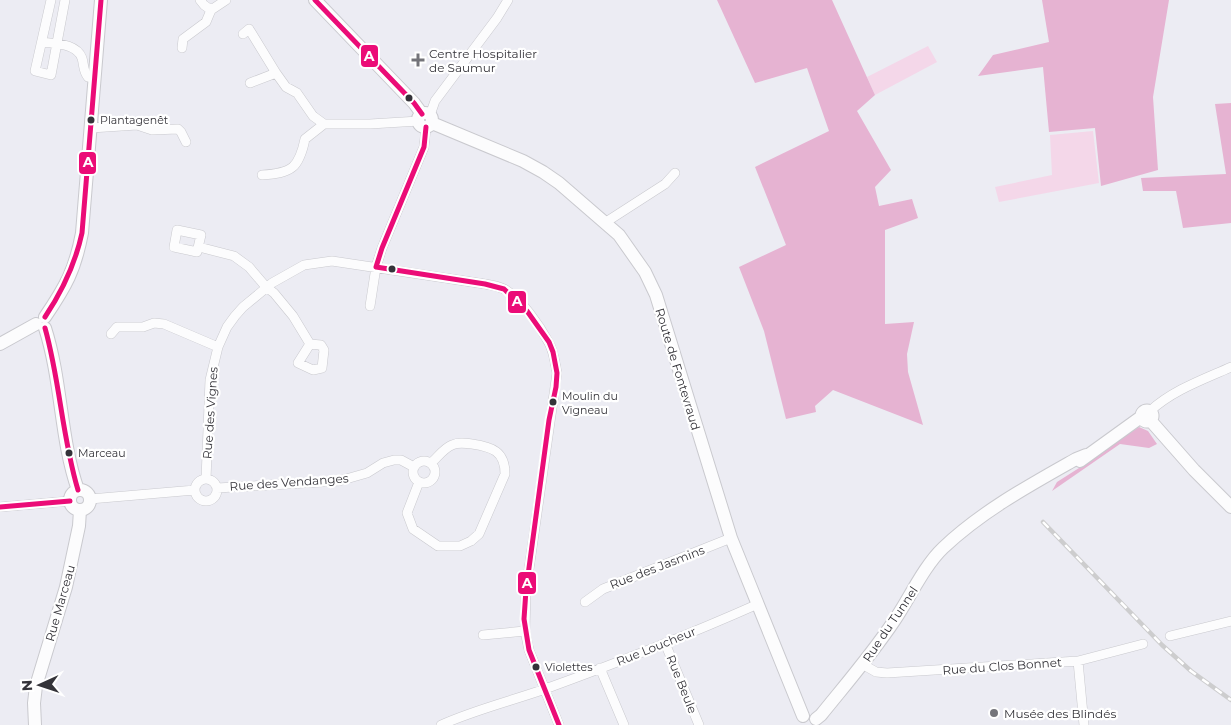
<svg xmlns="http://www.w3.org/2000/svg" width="1231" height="725" font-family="Montserrat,sans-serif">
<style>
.green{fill:#f4d7e9}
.forest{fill:#e6b3d2}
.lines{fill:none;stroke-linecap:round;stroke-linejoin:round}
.street-casing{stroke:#c9c9ce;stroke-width:10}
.secondary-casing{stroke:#c9c9ce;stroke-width:14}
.street{stroke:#fcfcfd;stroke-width:9}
.secondary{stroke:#fcfcfd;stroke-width:12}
.rail-casing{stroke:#cdcdce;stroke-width:4.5}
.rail{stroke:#fff;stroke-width:2.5;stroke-dasharray:8;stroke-linecap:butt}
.bus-1-casing{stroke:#fff;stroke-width:9}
.bus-1{stroke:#eb0c77;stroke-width:5}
.poi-dot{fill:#74747a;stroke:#fff;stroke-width:2}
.bus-dot{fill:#343339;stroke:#fff;stroke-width:2}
.labels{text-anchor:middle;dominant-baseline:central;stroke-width:4.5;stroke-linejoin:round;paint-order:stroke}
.bus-label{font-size:11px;fill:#343339;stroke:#fff;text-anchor:start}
.poi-label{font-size:12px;fill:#343339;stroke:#fff;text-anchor:start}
.street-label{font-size:12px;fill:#343339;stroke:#fff}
.line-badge{stroke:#fff;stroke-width:2}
.badge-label{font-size:14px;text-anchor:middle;font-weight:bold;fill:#fff}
</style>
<rect width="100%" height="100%" fill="#ececf3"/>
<path class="green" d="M928 46 937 62 875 95 867 77Z
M1093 131 1099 183 999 202 995 187 1052 175 1050 135Z"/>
<path class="forest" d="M717 0H832L875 95 857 111 891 170 875 187 879 206 912 199 918 218 885 230V324L914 322 907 354 908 372 923 425 833 390 815 406 816 412 786 419 764 331 739 267 786 245 755 167 829 131 807 68 755 83Z
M1042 0H1169L1153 97 1158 170 1101 186 1095 128 1049 132 1043 67 978 76 993 55 1049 42Z
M1231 103V223L1183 228 1176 191H1143L1141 178 1226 174 1215 104Z
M1139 427 1148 431 1157 444 1149 448 1120 444 1052 491 1057 482 1079 468V466Z"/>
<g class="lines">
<defs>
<path id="street" d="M51 0 35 71 51 75 65 0
M200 0 204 5 211 10
M243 34 249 29 276 73
M42 42C55 44 76 43 82 58 84 65 83 71 88 77L95 78
M182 48 183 39 206 22 211 10 226 0
M250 83 276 73 286 87 297 93 313 116 324 124H370L419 121
M430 115 435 101 497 18 508 0
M91 128 137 125 152 130 178 129 181 132 186 142
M262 175C292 173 299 168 305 139L324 124
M606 222 665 184 675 173
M177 230 201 235 197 252 174 247Z
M199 247 234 256 249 267 266 287 274 293 293 316 310 344
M370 306 376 267 382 248 424 147 426 127
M111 334 117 327H143L154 323 164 324 218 347
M310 344 321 345 324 350 322 368 313 370 298 363Z
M1150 411C1173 390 1202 380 1231 367
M413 472a11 11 0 1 1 22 0a11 11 0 1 1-22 0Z
M195 490a11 11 0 1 1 22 0a11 11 0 1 1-22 0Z
M206 479 210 380 218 347 227 327 235 316 243 307 272 283 304 265 332 261 485 284C491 285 498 286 504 289 521 298 540 326 549 343 554 352 555 363 557 373L526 590 525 631 529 650 559 725
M419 482 407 513 413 529 438 546H460L471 541 479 534 505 474C505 451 492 447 472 444 465 443 458 442 452 445 444 448 437 458 431 463
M217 488 339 481 367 473 383 463 394 460H401L414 467
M90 499 195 490
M0 507 70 501
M585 602 603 589 731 538
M483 635 525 631
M1170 636 1231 621
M665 643 699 725
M1078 661 1084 725
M862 664 876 672 887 673 1078 661 1143 644
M600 668 624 725
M441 725C474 710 511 701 545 689 617 663 688 635 758 604"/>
<path id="secondary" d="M315 0 414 103 422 114
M418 120a7 7 0 1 1 14 0a7 7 0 1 1-14 0Z
M432 123 523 161 543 172 559 183 619 235 645 272 656 295 731 538 803 716
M45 317C66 286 75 270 82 233L101 0
M45 328C62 381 60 439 78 490
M0 344 36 324
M1141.5 416a5.5 5.5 0 1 1 11 0a5.5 5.5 0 1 1-11 0Z
M1150 420 1194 470 1231 507
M1080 461 1141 417
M70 500a10 10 0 1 1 20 0a10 10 0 1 1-20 0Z
M816 719 821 715C846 684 872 654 894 621 909 599 924 566 943 548 982 511 1030 485 1076 459L1086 455
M35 725 34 703 36 686 66 587 79 526 80 510"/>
</defs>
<use href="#street" class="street-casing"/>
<use href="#secondary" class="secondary-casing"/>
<use href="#street" class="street"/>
<use href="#secondary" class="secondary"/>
<defs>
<path id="rail" d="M1043 522 1162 645 1191 671 1231 700"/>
</defs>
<use href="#rail" class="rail-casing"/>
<use href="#rail" class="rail"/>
<defs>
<path id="bus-1" d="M315 0 414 103 422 114
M376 267 485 284 504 289 527 311 549 342 553 352 557 373 556 387 549 420 526 590 524 619 529 650 559 725
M376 267 382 248 424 147 426 127
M45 317C63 290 75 265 82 233L101 0
M45 328C60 381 62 437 78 490
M0 507 70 501"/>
</defs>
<use href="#bus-1" class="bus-1-casing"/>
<use href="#bus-1" class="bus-1"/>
</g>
<g class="poi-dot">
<path d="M415.5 52.5h5v5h5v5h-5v5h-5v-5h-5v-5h5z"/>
<circle cx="994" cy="713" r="5"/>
</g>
<g class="bus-dot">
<circle cx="409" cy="98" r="4.5"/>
<circle cx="91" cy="120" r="4.5"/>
<circle cx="392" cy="269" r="4.5"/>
<circle cx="553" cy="402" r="4.5"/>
<circle cx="69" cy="453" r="4.5"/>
<circle cx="536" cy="667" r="4.5"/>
</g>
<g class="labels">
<g class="bus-label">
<text x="100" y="120">Plantagenêt</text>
<text x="562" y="396">Moulin du<tspan x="562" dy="14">Vigneau</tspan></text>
<text x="78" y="453">Marceau</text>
<text x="545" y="667">Violettes</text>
</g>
<g class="poi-label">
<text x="429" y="53">Centre Hospitalier<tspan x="429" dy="14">de Saumur</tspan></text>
<text x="1004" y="713">Musée des Blindés</text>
</g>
<g class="street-label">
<text transform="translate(678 369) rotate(73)">Route de Fontevraud</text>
<text transform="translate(210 413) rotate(-86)">Rue des Vignes</text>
<text transform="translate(289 482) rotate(-4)">Rue des Vendanges</text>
<text transform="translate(657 567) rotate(-21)">Rue des Jasmins</text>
<text transform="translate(60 603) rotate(-74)">Rue Marceau</text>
<text transform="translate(890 624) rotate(-56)">Rue du Tunnel</text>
<text transform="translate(656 646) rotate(-22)">Rue Loucheur</text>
<text transform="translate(1002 666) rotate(-4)">Rue du Clos Bonnet</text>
<text transform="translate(682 684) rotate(68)">Rue Beule</text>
</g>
</g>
<g class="line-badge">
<rect x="360" y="44" width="19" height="24" rx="5" fill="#eb0c77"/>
<rect x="78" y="151" width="19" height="24" rx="5" fill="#eb0c77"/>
<rect x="507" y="290" width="20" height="24" rx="5" fill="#eb0c77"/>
<rect x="517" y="571" width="20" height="24" rx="5" fill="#eb0c77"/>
</g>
<g class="badge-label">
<text x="369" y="61">A</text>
<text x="88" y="167">A</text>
<text x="517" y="306">A</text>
<text x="527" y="588">A</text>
</g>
<g transform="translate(40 685) rotate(267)" stroke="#ffffff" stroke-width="4" paint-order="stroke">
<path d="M0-4L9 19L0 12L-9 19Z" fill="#343339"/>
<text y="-8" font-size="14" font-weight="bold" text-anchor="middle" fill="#343339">N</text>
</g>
</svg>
